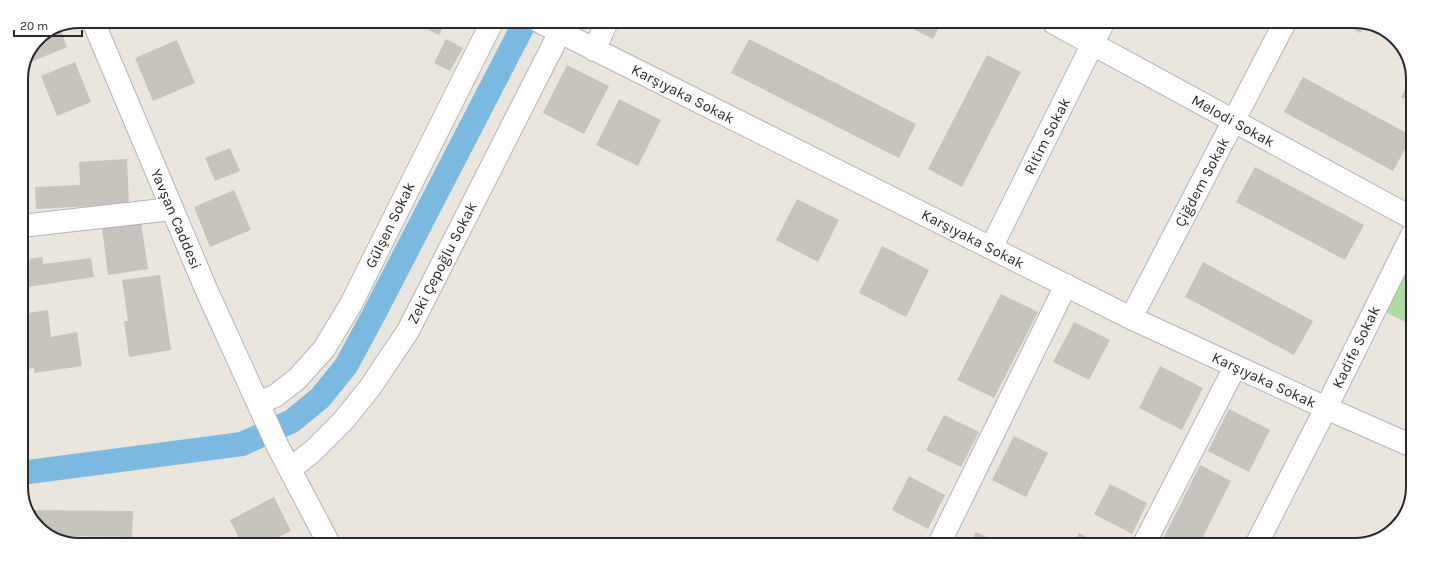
<svg xmlns="http://www.w3.org/2000/svg" width="1434" height="566" font-family="Karla,sans-serif">
<style>
.green{fill:#addba0}
.lines{fill:none;stroke-linecap:round;stroke-linejoin:round}
.canal{stroke:#7cb9e1;stroke-width:24}
.building{fill:#c6c4bc}
.minor-casing{stroke:#b1b2bc;stroke-width:24}
.minor{stroke:#fff;stroke-width:22}
.labels{text-anchor:middle;dominant-baseline:central;stroke-width:4;stroke-linejoin:round;paint-order:stroke}
.street-label{font-size:15px;fill:#2a2a2a;stroke:#fff}
.rim{fill:none;stroke:#2a2a2a;stroke-width:2}
</style>
<rect width="100%" height="100%" fill="#eae6dd"/>
<path class="green" d="M1412 235 1411 325 1376 307Z"/>
<g class="lines">
<path class="canal" d="M21 473 242 444 292 421 320 398 346 366 373 316 525 22"/>
</g>
<path class="building" d="M412 22H446L439 35Z
M673 22H690L686 29Z
M902 23H941L933 39Z
M1343 24H1365L1360 33Z
M60 29 67 47 26 64 38 38Z
M446 39 463 48 450 71 434 63Z
M749 39 916 124 899 158 731 73Z
M177 40 195 83 153 101 135 58Z
M987 55 1021 72 962 187 928 169Z
M75 62 91 102 57 116 41 76Z
M567 65 609 86 584 134 543 113Z
M1413 75V103L1401 97Z
M1303 77 1412 136 1393 171 1284 112Z
M619 99 661 120 638 166 596 145Z
M230 148 240 171 215 181 205 158Z
M127 159 129 204 36 209 35 187 80 185 79 162Z
M1255 167 1364 225 1345 260 1236 202Z
M234 190 251 230 210 247 194 207Z
M797 199 839 220 818 262 776 240Z
M141 222 148 269 108 275 102 228Z
M882 246 929 270 906 317 859 293Z
M42 257 43 264 91 258 94 277 21 288V260Z
M1203 262 1313 321 1294 355 1185 297Z
M160 275 171 350 129 357 124 321H128L122 280Z
M1001 294 1038 312 994 398 957 380Z
M48 310 51 337 77 332 82 366 34 373V368L21 370V314Z
M1074 322 1110 340 1089 380 1053 362Z
M1160 366 1203 388 1182 430 1139 408Z
M1229 409 1270 430 1249 472 1208 451Z
M944 415 979 432 961 467 926 450Z
M1014 436 1048 453 1026 497 992 480Z
M1200 465 1231 481 1199 545H1160Z
M909 476 945 495 928 529 892 510Z
M1110 484 1147 503 1132 534 1094 514Z
M274 497 291 531 268 542H241L230 520Z
M28 510 133 511 132 537 53 536 33 522Z
M976 532 1001 544H970Z
M1079 533 1101 544H1073Z
M293 538 295 542H284Z"/>
<g class="lines">
<defs>
<path id="minor" d="M93 21 206 289 277 445 328 542
M540 22 1131 318 1326 408 1410 445
M1054 23 1412 218
M594 50 607 22
M21 226 172 209
M991 248 1103 23
M1131 318 1284 24
M258 403 275 396 297 379 324 349 351 304 492 22
M290 469 313 451 343 421 369 389 408 331 560 32
M939 544 1066 285
M1144 544 1235 367
M1256 545 1326 408 1412 235"/>
</defs>
<use href="#minor" class="minor-casing"/>
<use href="#minor" class="minor"/>
</g>
<g class="labels">
<g class="street-label">
<text transform="translate(683 94) rotate(27)">Karşıyaka Sokak</text>
<text transform="translate(1233 121) rotate(29)">Melodi Sokak</text>
<text transform="translate(1047 136) rotate(-63)">Ritim Sokak</text>
<text transform="translate(1202 182) rotate(-62)">Çiğdem Sokak</text>
<text transform="translate(176 219) rotate(67)">Yavşan Caddesi</text>
<text transform="translate(390 225) rotate(-64)">Gülşen Sokak</text>
<text transform="translate(973 239) rotate(27)">Karşıyaka Sokak</text>
<text transform="translate(442 263) rotate(-63)">Zeki Çepoğlu Sokak</text>
<text transform="translate(1356 347) rotate(-64)">Kadife Sokak</text>
<text transform="translate(1264 380) rotate(25)">Karşıyaka Sokak</text>
</g>
</g>
<path d="M0 0H1434V566H0ZM79 28H1355A51 51 0 0 1 1406 79V487A51 51 0 0 1 1355 538H79A51 51 0 0 1 28 487V79A51 51 0 0 1 79 28Z" fill="#fff" fill-rule="evenodd"/>
<path class="rim" d="M79 28H1355A51 51 0 0 1 1406 79V487A51 51 0 0 1 1355 538H79A51 51 0 0 1 28 487V79A51 51 0 0 1 79 28Z"/>
<path d="M14 30v6h68v-6" fill="none" stroke="#2a2a2a" stroke-width="2"/>
<text x="20" y="30" font-size="12" fill="#2a2a2a" stroke="#ffffff" stroke-width="3" paint-order="stroke">20 m</text>
</svg>
